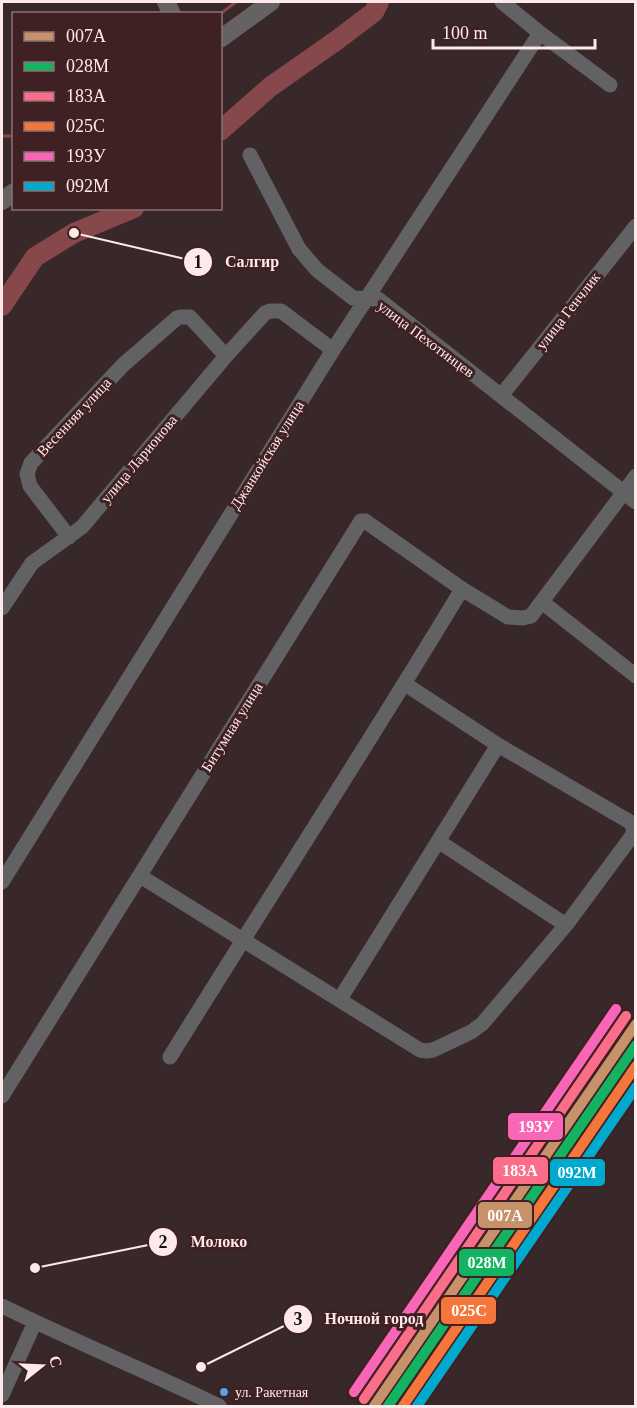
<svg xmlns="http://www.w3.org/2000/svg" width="637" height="1408" font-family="Georgia,serif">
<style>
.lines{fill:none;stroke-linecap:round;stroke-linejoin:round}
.stream{stroke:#87484c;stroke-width:3}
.river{stroke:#87484c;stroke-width:20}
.minor{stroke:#626164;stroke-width:15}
.major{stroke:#666264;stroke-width:18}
.rail-1-casing{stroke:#3f2123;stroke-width:15}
.rail-2-casing{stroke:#3f2123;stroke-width:15}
.rail-3-casing{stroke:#3f2123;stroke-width:15}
.rail-4-casing{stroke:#3f2123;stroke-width:15}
.rail-5-casing{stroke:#3f2123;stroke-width:15}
.rail-6-casing{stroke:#3f2123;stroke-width:15}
.rail-1{stroke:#c7916a;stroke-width:10}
.rail-2{stroke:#13b361;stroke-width:10}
.rail-3{stroke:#fb6d88;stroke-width:10}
.rail-4{stroke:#f5763a;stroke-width:10}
.rail-5{stroke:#fa66b7;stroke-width:10}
.rail-6{stroke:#00a9ce;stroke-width:10}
.bus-dot{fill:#53a3e8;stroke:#3f2123;stroke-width:2}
.labels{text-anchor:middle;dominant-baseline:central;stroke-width:6;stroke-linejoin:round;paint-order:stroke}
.bus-label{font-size:14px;fill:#fee9ea;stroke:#3f2123;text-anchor:start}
.street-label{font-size:15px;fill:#fee9ea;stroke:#3f2123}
.leader{fill:none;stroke:#fee9ea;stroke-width:2}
.callout-dot{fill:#fee9ea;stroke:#3f2123;stroke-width:2}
.mark-label{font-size:18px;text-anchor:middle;font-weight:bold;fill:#111}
.callout-label{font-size:16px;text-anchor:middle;font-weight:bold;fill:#fee9ea;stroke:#3f2123;stroke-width:6;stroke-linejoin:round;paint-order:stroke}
.line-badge{stroke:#3f2123;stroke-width:2}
.badge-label{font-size:16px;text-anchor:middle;font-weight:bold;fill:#fff}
</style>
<rect width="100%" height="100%" fill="#382829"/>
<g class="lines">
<path class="stream" d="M220 14 236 2
M2 136H14"/>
<path class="river" d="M220 131 270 87 337 40 374 12 379 2
M2 306 35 257 74 233 134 208"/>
<path class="minor" d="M502 2 540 33 610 85
M250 155 299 249 317 270 353 298 378 299 636 502
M501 396 636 226
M69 537 30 486 27 474 31 463 123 365 177 318 181 317H190L226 356
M542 602 636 676
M2 608 32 563 82 527 226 356 265 313 270 311H281L333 350
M438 841 566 925
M140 876 420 1050 427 1051 433 1050 471 1032 482 1024 566 925 632 836 634 829 630 822 498 745 405 684
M2 882 333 350 540 33
M340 999 498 745
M170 1057C267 900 367 747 462 589
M2 1096 361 521H365L462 589 508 617 523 618 531 616 636 476
M2 1306C73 1341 147 1371 219 1406
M2 1395 35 1322"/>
<path class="major" d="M166 2 172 14
M220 39 271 2
M2 201 14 192"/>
<defs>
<path id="rail-1" d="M374 1406 636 1024"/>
<path id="rail-2" d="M388 1406 636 1045"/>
<path id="rail-3" d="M364 1399 626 1016"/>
<path id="rail-4" d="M403 1406 636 1066"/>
<path id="rail-5" d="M354 1392 616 1009"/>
<path id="rail-6" d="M417 1406 636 1087"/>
</defs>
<use href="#rail-1" class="rail-1-casing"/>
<use href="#rail-2" class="rail-2-casing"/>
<use href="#rail-3" class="rail-3-casing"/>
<use href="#rail-4" class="rail-4-casing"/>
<use href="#rail-5" class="rail-5-casing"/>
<use href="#rail-6" class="rail-6-casing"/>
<use href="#rail-1" class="rail-1"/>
<use href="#rail-2" class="rail-2"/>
<use href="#rail-3" class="rail-3"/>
<use href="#rail-4" class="rail-4"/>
<use href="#rail-5" class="rail-5"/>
<use href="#rail-6" class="rail-6"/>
</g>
<circle class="bus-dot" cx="224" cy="1392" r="5"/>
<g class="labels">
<g class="bus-label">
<text x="235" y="1392">ул. Ракетная</text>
</g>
<g class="street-label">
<text transform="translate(568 311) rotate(-52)">улица Генчлик</text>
<text transform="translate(426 339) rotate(37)">улица Пехотинцев</text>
<text transform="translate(74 417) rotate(-47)">Весенняя улица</text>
<text transform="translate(267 455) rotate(-58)">Джанкойская улица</text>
<text transform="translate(139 459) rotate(-50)">улица Ларионова</text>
<text transform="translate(232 727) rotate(-58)">Битумная улица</text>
</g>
</g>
<path class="leader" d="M74 233L198 262M35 1268L163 1242M201 1367L298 1319"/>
<g class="callout-dot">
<circle cx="74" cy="233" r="6"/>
<circle cx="35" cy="1268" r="6"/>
<circle cx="201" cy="1367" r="6"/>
<circle cx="198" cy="262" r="15"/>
<circle cx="163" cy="1242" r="15"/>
<circle cx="298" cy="1319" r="15"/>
</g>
<g class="mark-label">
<text x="198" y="268">1</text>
<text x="163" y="1248">2</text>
<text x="298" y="1325">3</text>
</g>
<g class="callout-label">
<text x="252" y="267">Салгир</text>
<text x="219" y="1247">Молоко</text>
<text x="374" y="1324">Ночной город</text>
</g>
<g class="line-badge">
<rect x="507" y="1112" width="57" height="29" rx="6" fill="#fa66b7"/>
<rect x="492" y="1156" width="57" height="29" rx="6" fill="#fb6d88"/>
<rect x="549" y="1158" width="57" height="29" rx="6" fill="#00a9ce"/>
<rect x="477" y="1201" width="56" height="28" rx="6" fill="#c7916a"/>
<rect x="458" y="1248" width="57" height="29" rx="6" fill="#13b361"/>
<rect x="440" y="1296" width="57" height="29" rx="6" fill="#f5763a"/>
</g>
<g class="badge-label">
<text x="536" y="1132">193У</text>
<text x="520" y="1176">183А</text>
<text x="577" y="1178">092М</text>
<text x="505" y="1221">007А</text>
<text x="487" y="1268">028М</text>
<text x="469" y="1316">025С</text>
</g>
<rect width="637" height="1408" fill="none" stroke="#fee9ea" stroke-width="6"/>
<rect x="12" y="12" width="210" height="198" fill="#3f2123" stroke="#8b7173" stroke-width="1.5"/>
<rect x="24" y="32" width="30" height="9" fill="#c7916a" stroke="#8b7173" stroke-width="1.5"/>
<text x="66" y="42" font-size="18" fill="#fee9ea">007А</text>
<rect x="24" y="62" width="30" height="9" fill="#13b361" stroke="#8b7173" stroke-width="1.5"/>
<text x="66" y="72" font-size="18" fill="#fee9ea">028М</text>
<rect x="24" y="92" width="30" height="9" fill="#fb6d88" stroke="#8b7173" stroke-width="1.5"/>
<text x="66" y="102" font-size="18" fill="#fee9ea">183А</text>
<rect x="24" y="122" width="30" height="9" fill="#f5763a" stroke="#8b7173" stroke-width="1.5"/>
<text x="66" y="132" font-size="18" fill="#fee9ea">025С</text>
<rect x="24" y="152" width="30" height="9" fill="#fa66b7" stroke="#8b7173" stroke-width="1.5"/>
<text x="66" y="162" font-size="18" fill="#fee9ea">193У</text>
<rect x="24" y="182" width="30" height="9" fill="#00a9ce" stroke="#8b7173" stroke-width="1.5"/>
<text x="66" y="192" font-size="18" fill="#fee9ea">092М</text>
<g transform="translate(42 1366) rotate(72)" stroke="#3f2123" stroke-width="4.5" paint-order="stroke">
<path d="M0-4.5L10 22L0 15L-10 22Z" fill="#fee9ea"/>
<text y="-9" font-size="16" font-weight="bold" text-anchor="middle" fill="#fee9ea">С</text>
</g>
<path d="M433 39v9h162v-9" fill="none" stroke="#fee9ea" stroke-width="3"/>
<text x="442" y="39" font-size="18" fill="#fee9ea" stroke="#3f2123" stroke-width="4.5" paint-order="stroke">100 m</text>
</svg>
